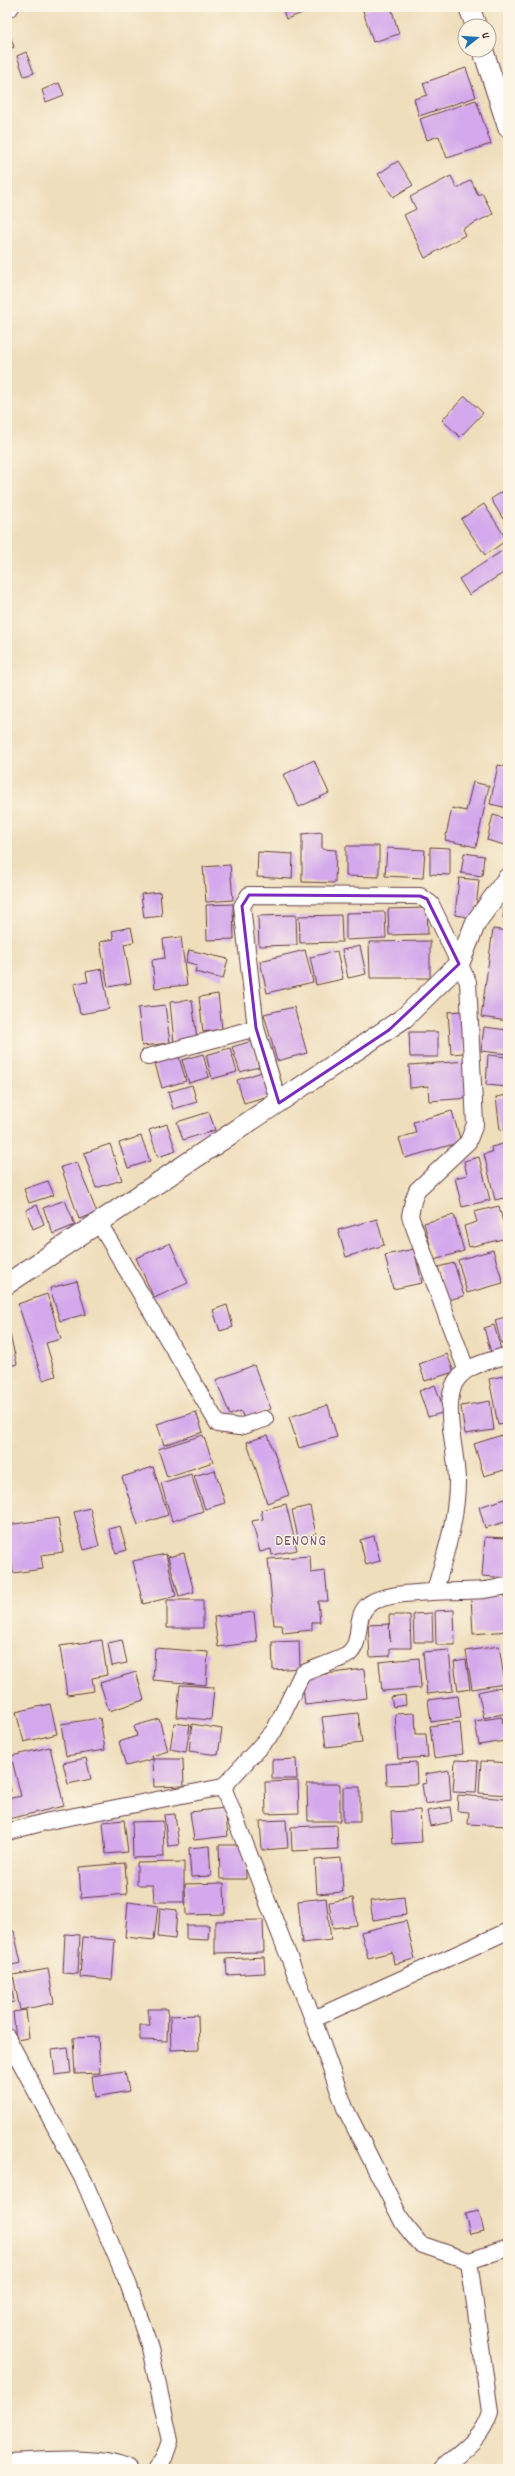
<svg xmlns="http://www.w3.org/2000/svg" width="515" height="2476" font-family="Dekko,sans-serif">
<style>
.building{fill:#d3a8ec}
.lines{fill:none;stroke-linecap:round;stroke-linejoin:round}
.minor-casing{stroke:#633c41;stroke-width:18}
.tertiary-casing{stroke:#633c41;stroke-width:22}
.minor{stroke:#fff;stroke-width:16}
.tertiary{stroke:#fff;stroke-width:20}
.marked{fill:none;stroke:#7b2cbf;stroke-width:3;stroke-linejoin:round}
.labels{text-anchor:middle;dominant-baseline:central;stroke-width:3;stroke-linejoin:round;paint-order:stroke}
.quarter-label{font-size:15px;letter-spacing:1px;fill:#7a4f6f;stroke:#fcf5e5}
</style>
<rect width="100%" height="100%" fill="#fcf5e5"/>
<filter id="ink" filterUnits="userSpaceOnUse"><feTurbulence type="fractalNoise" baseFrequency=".025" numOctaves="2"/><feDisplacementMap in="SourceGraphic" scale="8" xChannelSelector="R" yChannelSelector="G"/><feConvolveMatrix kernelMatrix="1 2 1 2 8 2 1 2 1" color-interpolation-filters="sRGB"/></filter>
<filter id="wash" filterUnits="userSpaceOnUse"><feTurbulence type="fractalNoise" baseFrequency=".012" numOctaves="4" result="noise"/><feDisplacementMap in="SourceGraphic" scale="16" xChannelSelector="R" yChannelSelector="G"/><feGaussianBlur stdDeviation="0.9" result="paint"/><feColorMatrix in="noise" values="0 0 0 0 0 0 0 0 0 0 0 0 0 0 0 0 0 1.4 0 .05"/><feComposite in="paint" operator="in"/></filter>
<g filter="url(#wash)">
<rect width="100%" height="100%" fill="#efdebc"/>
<g id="blocks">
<path class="building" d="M282 7H310L311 10 286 19Z
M374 7H391L399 34 373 42 363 11Z
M7 27 14 47 7 50Z
M26 52 34 73 24 76 17 56Z
M466 68 476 97 419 116 414 99 427 95 423 83Z
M59 83 64 95 46 102 42 90Z
M476 100 491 144 447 158 439 136 427 140 420 119Z
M398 161 413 185 393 197 378 174Z
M451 176 457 188 471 180 478 195 482 193 493 214 462 229 465 235 425 258 404 215 416 209 410 197Z
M465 396 483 413 460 437 442 420Z
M508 488V516L503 519 491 499Z
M484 504 507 540 485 555 461 519Z
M502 551 508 561V570L469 595 459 579Z
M314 760 329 793 299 807 283 775Z
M498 765 508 767V808L490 804Z
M473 782 489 786 476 847 445 840 452 808 466 811Z
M493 815 508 819V846L487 840Z
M322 832V849L336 850 335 883 302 882V834Z
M346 846H379V877L346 876Z
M430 847 450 848V875L430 874Z
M387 848 425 850 423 878 385 876Z
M258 852 293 854 292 879 257 877Z
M464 853 484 856 482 876 461 873Z
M230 865 233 900 206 902 203 867Z
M459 878 479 880 475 918 455 915Z
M160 892 162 916 144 918 141 894Z
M506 892 508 893V919L503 918Z
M233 904 234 939 207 940 206 905Z
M427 908 428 934 389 935 388 909Z
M385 912 386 938 346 940V913Z
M296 915 297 945 259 946 258 916Z
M341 915 342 942 300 943 299 916Z
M131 927 134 942 124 944 131 983 108 987 100 942 114 939 112 931Z
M493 929 508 931V1021L481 1017Z
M181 937 187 985 155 988 152 960 165 958 163 939Z
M430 941V978H370L369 942Z
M360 946 366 974 348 978 342 950Z
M189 950 228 959 223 979 195 972 197 965 186 962Z
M305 950 313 982 267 993 260 961Z
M337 951 343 979 316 985 310 957Z
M102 969 109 1009 80 1014 74 984 88 982 86 972Z
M218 994 222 1029 203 1032 199 997Z
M192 1000 197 1039 174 1042 170 1002Z
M165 1005 170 1043 142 1046 138 1008Z
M294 1007 307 1053 277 1061 264 1014Z
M462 1011 464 1053 451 1054 448 1012Z
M484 1027 508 1030 507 1054 481 1051Z
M409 1032H438V1057H410Z
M252 1041 259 1067 240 1072 232 1047Z
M230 1048 237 1072 212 1079 206 1055Z
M203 1054 209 1077 189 1083 182 1060Z
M488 1055 508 1057V1087L486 1085Z
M179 1057 186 1081 162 1088 155 1063Z
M468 1061 470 1098 429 1101 428 1086 410 1088 409 1065Z
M265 1071 272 1095 244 1103 237 1080Z
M192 1085 197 1102 173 1109 168 1092Z
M508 1095V1129L500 1130 496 1097Z
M452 1111 461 1142 405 1158 399 1138 416 1133 413 1122Z
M209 1112 215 1130 183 1140 177 1122Z
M167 1124 176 1151 158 1157 149 1130Z
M141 1136 150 1161 128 1168 119 1143Z
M507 1143 508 1197 495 1200 484 1154 492 1152 491 1147Z
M110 1144 122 1180 96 1188 84 1153Z
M479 1157 490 1200 462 1207 455 1178 467 1175 464 1161Z
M77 1162 97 1213 79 1219 61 1167Z
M48 1181 54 1195 29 1203 24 1189Z
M65 1200 75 1225 53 1234 43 1208Z
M37 1205 44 1224 33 1229 26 1210Z
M499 1206 507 1238 469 1247 464 1226 477 1222 474 1212Z
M454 1215 464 1251 434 1260 424 1223Z
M377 1219 384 1245 346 1257 338 1230Z
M170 1243 188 1283 154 1298 136 1258Z
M414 1249 422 1283 393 1289 385 1255Z
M493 1250 503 1283 467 1293 458 1260Z
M454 1263 464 1296 447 1300 438 1267Z
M77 1281 86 1314 60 1321 50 1288Z
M47 1294 61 1339 46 1343 56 1376 43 1380 18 1304Z
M227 1305 233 1327 220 1331 213 1310Z
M508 1316V1341L501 1343 495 1320Z
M494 1325 502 1353 492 1356 484 1328Z
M8 1326 17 1364 7 1367V1327Z
M447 1354 454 1372 425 1381 419 1364Z
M254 1365 271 1409 244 1419 241 1411 230 1415 216 1380Z
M508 1375V1423L498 1425 489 1379Z
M435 1385 445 1412 428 1417 419 1391Z
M490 1401 494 1430 465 1434 461 1406Z
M328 1405 337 1437 299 1448 289 1417Z
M196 1412 203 1432 164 1445 157 1424Z
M203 1435 213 1462 167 1477 158 1449Z
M268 1435 289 1495 267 1503 247 1442Z
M502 1435 504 1440 508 1439V1469L484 1476 474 1444Z
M153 1467 168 1515 138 1525 122 1477Z
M215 1470 225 1503 205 1509 194 1476Z
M191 1474 203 1511 172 1521 161 1483Z
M508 1498V1521L485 1528 479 1507Z
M286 1504 297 1550 272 1555 271 1549 260 1552 252 1521 263 1519 261 1510Z
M310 1506 316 1534 298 1538 292 1510Z
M90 1508 99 1546 84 1550 74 1512Z
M58 1518 63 1552 41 1555 43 1569 13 1573 7 1525Z
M120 1526 127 1550 116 1553 109 1529Z
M374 1536 380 1561 366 1565 360 1540Z
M485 1537 508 1538V1578L482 1576Z
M184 1553 194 1592 179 1596 168 1557Z
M166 1554 176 1596 143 1604 133 1561Z
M310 1556 311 1573 325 1571 328 1601H318L320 1622H312V1630L283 1633 282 1625H274L268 1559Z
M505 1595 508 1631 473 1634 471 1597Z
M167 1600H203V1628H167Z
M454 1610 455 1645H436L435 1611Z
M254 1612 257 1642 218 1647 214 1617Z
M432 1613 433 1642H414L413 1614Z
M389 1615H410L411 1648H390V1656L370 1657 368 1625 389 1624 390 1641Z
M102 1640 107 1675 92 1678 94 1691 67 1695 60 1646Z
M122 1640 127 1663 112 1666 108 1643Z
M299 1641 300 1668 273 1670 272 1642Z
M499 1646 505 1684 472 1689 466 1651Z
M155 1648 208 1652 206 1685 153 1680Z
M449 1650 453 1691 427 1694 423 1652Z
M419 1658 421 1688 382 1691 379 1662Z
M466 1660 470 1689 458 1691 454 1662Z
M364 1669 367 1698 305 1705 302 1677Z
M136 1672 144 1700 109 1711 100 1683Z
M180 1685 214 1687 211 1720 177 1717Z
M501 1687 507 1713 484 1718 478 1692Z
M405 1695 406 1705 393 1707 391 1697Z
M458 1696 461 1718 431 1722 428 1700Z
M50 1704 57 1734 24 1742 16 1712Z
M358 1713 362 1743 326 1747 322 1717Z
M415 1713 416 1734H426L428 1757 398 1759 395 1714Z
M502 1717 505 1741 479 1745 475 1721Z
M100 1718 105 1750 66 1756 61 1724Z
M159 1719 168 1751 152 1756 153 1759 126 1766 119 1742 137 1736 134 1726Z
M460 1722 463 1754 434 1758 430 1726Z
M174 1723 190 1725 186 1752 170 1749Z
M192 1724 222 1729 218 1755 189 1751Z
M50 1747 64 1806 8 1819 7 1799 21 1796 11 1756Z
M86 1758 91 1779 68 1784 63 1763Z
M153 1759H183L184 1786 154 1787Z
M296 1759 297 1779H272V1760Z
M455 1760 478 1761 476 1793 453 1792Z
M481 1761 508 1763V1795L479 1793Z
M416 1762 417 1784 387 1785 386 1764Z
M449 1770 451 1800 425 1804 422 1784 427 1783 425 1774Z
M7 1773 11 1791 7 1792Z
M298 1781 299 1813 266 1814 265 1782Z
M307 1784H340V1821H308Z
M343 1787H360V1822H343Z
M458 1795 508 1799V1826L468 1824 469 1812 457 1811Z
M450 1807 452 1822 430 1826 427 1811Z
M225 1808 228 1836 194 1840 190 1812Z
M420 1810 422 1842 393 1844 391 1812Z
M175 1814 179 1845 168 1846 164 1815Z
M124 1820 128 1852 106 1854 103 1822Z
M286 1820 288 1848 262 1850 260 1821Z
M163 1821 164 1857 133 1858 132 1822Z
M337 1825 338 1849 292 1851 291 1827Z
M219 1845H245L246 1879H220Z
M209 1846 211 1876 191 1877 189 1848Z
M341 1858 343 1892 317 1894 315 1860Z
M184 1862V1902H154L153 1885H137V1863Z
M125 1863 127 1894 81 1898 79 1867Z
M224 1883 225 1914 186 1915 185 1884Z
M404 1897 406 1915 373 1920 370 1901Z
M326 1898 331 1940 302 1943 298 1901Z
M353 1898 357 1925 333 1928 329 1902Z
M128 1902 158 1906 154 1940 125 1937Z
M160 1908 177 1910 175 1939 158 1937Z
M263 1920 264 1952 215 1953V1921Z
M406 1921 415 1959 394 1964 392 1952 368 1958 361 1932Z
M186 1925H209L208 1940 186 1939Z
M14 1931 21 1963 7 1966V1932Z
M65 1934 80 1935 78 1974 63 1973Z
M83 1937 115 1940 112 1980 80 1977Z
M264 1957 265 1973 227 1975 226 1959Z
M48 1969 54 2003 20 2010 13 1975Z
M7 1972H9L14 2002 7 2003Z
M148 2009H168L167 2041 140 2040V2025H150Z
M26 2010 29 2038 16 2040 13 2012Z
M198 2015 199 2049 171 2050 170 2016Z
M98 2037 100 2073 75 2074 73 2038Z
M68 2047 71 2073 55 2075 52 2049Z
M125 2071 129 2091 95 2097 92 2076Z
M479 2211 484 2231 470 2234 465 2214Z"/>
</g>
</g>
<g filter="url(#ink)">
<use href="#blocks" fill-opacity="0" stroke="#633c41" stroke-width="1"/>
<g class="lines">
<defs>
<path id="minor" d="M7 9 11 7
M148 1057 256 1028
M279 1103 256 1028 242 906 249 895 420 896 431 904 468 982 475 1124 468 1142 417 1190 413 1201 410 1216 466 1369
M99 1223 218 1424 239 1427 265 1419
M435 1591C445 1554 457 1520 457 1481 457 1453 444 1414 453 1387 461 1365 488 1362 508 1355
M7 1832 49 1821 223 1787
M313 2019 508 1931
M7 2037 84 2181 129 2286 150 2348 170 2441 164 2458 156 2469
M469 2261 508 2248
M7 2462C36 2461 104 2454 128 2469
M441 2469C461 2452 482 2439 490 2412L469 2261 420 2244 403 2223 345 2108 313 2019 223 1787 274 1731 302 1674C312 1669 343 1659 349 1654 363 1641 354 1618 367 1606 383 1589 460 1592 484 1590 492 1589 500 1587 508 1586"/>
<path id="tertiary" d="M469 7 476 26
M483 50 508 127
M7 1284 404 1018 459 964 476 922 508 878"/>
</defs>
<use href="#minor" class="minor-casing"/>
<use href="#tertiary" class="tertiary-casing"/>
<use href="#minor" class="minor"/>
<use href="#tertiary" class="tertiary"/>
</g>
</g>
<path class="marked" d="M249 895 420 896 427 899 459 964 389 1030 279 1103 256 1028 242 906Z"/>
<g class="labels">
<g class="quarter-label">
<text x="301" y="1542">DENONG</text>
</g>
</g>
<rect width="515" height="2476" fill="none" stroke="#fcf5e5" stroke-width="24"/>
<g transform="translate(477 38) rotate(73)"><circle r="19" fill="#fcf5e5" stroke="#b59f9b"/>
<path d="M0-3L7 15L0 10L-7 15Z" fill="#1f6fb2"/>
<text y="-6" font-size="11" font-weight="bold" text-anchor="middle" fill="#4a1f2b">U</text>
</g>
</svg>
